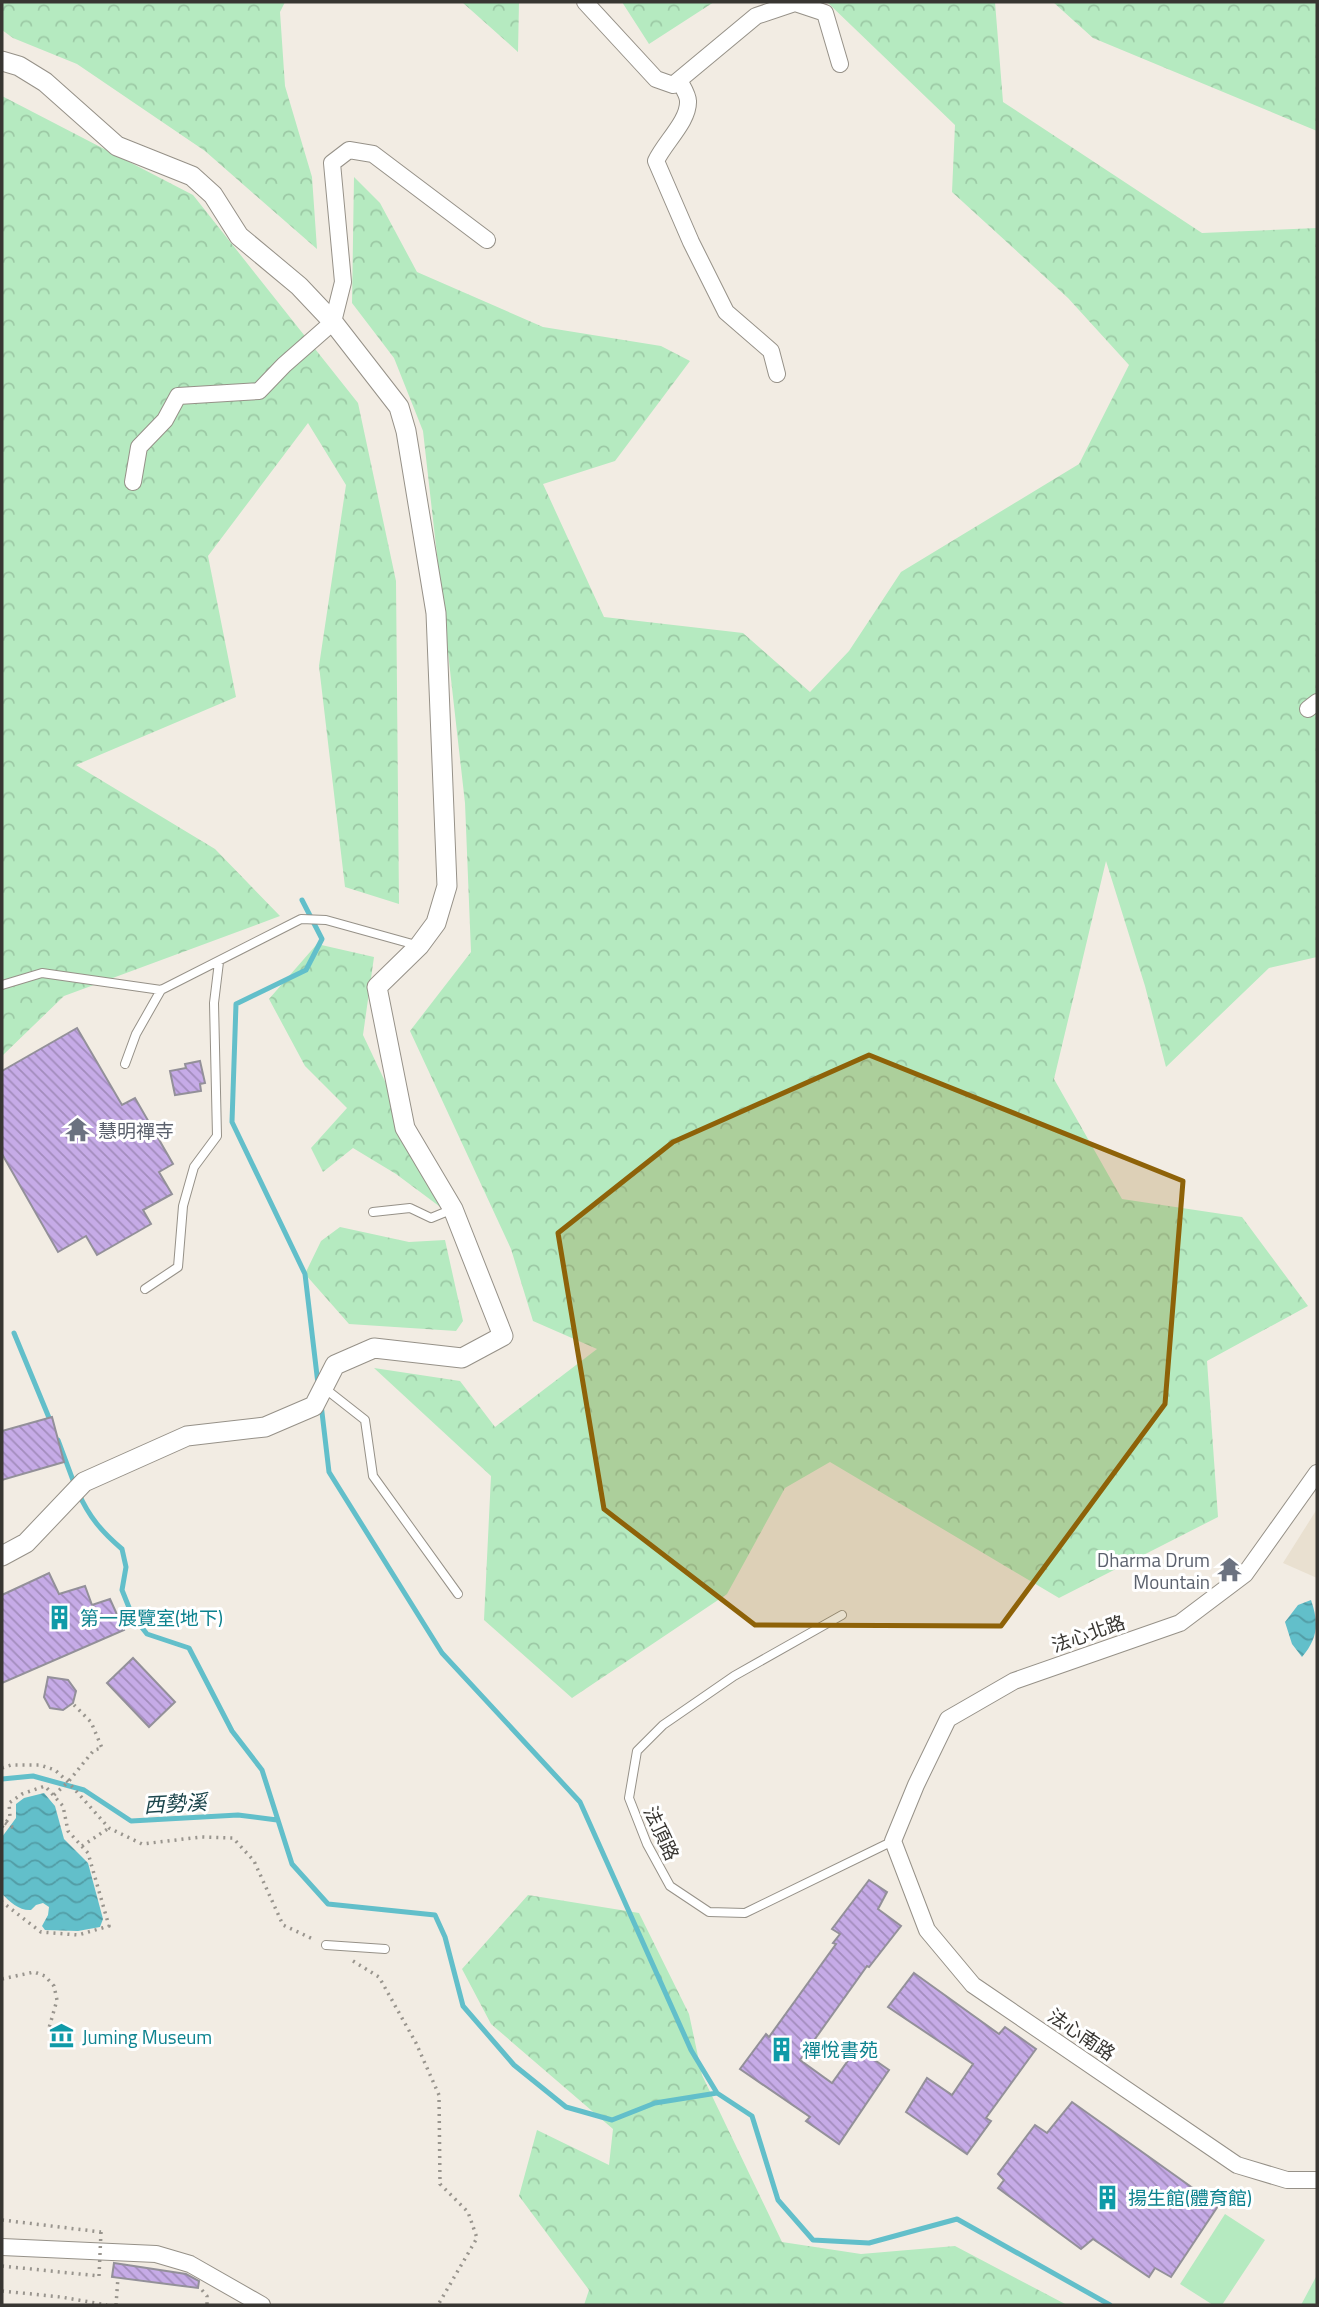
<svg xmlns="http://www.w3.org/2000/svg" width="1319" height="2307" font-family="'Titillium Web','Noto Sans TC',sans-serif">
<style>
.built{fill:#e9e0d0}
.grass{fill:#b5eac0}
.forest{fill:url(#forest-crowns)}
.water{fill:url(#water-waves)}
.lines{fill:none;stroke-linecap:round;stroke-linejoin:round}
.stream{stroke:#62bfca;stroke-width:5}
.building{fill:url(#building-back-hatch);stroke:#939099;stroke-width:2}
.service-casing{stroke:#969188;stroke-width:10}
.minor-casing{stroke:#969188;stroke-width:18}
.tertiary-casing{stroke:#969188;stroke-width:21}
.path{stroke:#99958e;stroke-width:3.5;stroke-dasharray:2 5;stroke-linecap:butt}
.service{stroke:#fff;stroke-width:8}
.minor{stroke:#fff;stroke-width:16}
.tertiary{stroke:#fff;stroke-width:19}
.path-bridge{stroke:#99958e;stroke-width:3.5;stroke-dasharray:2 5;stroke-linecap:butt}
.marked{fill:#8e6208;fill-opacity:0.2;stroke:#8e6208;stroke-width:5;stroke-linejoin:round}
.labels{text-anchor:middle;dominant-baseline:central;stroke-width:6;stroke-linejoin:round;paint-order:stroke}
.worship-label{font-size:19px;fill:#5b616d;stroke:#fff;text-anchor:start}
.culture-label{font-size:19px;fill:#0d838f;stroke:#fff;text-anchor:start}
.street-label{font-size:19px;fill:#383632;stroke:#fff}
.water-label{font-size:21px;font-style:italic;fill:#1b454b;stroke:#fff}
</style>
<defs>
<pattern id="forest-crowns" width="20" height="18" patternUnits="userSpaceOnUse" patternTransform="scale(1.75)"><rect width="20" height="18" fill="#b5eac0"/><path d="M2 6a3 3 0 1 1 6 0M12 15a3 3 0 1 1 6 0" fill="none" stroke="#9cc9a5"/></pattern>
<pattern id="water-waves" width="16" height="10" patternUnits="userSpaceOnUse" patternTransform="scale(1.75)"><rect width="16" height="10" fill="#62bfca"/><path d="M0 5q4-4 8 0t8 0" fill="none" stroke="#529ca5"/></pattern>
<pattern id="building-back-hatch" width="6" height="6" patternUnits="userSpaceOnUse" patternTransform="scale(1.75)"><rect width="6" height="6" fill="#c6abe7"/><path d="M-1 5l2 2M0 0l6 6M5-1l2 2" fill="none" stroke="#a28cbc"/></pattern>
</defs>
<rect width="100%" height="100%" fill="#f2ece3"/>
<path class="built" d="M1317 1509V1578L1283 1563Z"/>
<path class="grass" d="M1225 2214 1265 2240 1222 2305H1213L1180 2284Z
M1317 2275V2305H1301Z"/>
<path class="forest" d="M2 2H285L280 12 285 86 312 177 317 249 205 151 77 64 13 38 2 30Z
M462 2H519L518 52Z
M622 2H714L649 44Z
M827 2H995L1003 102 1202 233 1317 228V957L1269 968 1166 1067 1145 986 1106 861 1054 1079 1122 1199 1242 1217 1308 1306 1207 1361 1218 1517 1059 1598 830 1462 785 1488 727 1594 572 1698 484 1620 491 1476 374 1368 460 1381 495 1427 597 1349 533 1321 511 1249 410 1031 471 952 465 803 423 431 394 358 352 303 354 177 380 203 417 272 543 327 661 346 690 361 615 461 543 484 604 617 743 633 810 692 849 651 901 572 1079 464 1129 365 1068 298 952 192 955 125Z
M1053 2H1317V131L1093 38Z
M2 96 193 195 358 403 396 581 399 904 345 887 319 666 346 485 308 423 208 556 236 697 76 765 215 849 280 916 64 996 2 1056Z
M317 944 374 957 363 1035 447 1212 396 1174 353 1148 323 1172 311 1148 347 1108 305 1066 269 999Z
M340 1227 409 1242 445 1240 463 1321 456 1331 349 1324 305 1274 321 1241Z
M528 1895 639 1913 689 2014 702 2075 782 2242 861 2254 955 2246 1067 2305H584L589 2290 519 2196 537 2130 609 2165 613 2129 491 2024 462 1969Z"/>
<path class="water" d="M1311 1600C1319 1623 1318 1638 1302 1657L1292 1644 1285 1622 1298 1605Z
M44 1793 55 1806 64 1839 88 1863 103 1919 100 1927 78 1931 45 1930 42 1926 48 1915 49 1907 43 1903 36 1905 31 1910C20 1911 10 1902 2 1894V1837L16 1818V1804L24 1798Z"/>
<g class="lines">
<path class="stream" d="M302 900 322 939 306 970 236 1004 232 1122 305 1274 318 1384
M14 1333 52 1425
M321 1404 329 1472 442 1653 580 1802 691 2050 717 2093
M58 1440 74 1483
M78 1492C89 1517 102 1532 122 1549L126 1567 122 1590 132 1615 147 1634 189 1648 232 1731 262 1770 292 1864 328 1904 435 1915 445 1937 463 2006 514 2065 566 2107 612 2120 655 2103 717 2093 752 2116 778 2200 813 2240 869 2243 957 2219 1110 2305
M2 1779 33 1776 84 1790 131 1821 238 1815 277 1820"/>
</g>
<path class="building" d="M77 1028 122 1105 135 1098 173 1164 159 1172 172 1194 143 1210 151 1224 97 1255 86 1236 58 1252 2 1154V1071Z
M200 1061 205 1083 200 1084 201 1091 175 1095 170 1071 186 1068 185 1064Z
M52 1417 64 1462 2 1480V1431Z
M49 1573 59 1594 85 1586 92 1605 110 1599 124 1630 2 1683V1595Z
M133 1658 175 1702 149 1727 107 1683Z
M48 1677 68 1680 76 1691 73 1703 63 1710 50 1708 44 1697Z
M869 1880 887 1892 878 1909 901 1926 869 1967 867 1966 800 2060 832 2083 857 2048 889 2070 839 2144 806 2121 810 2117 740 2069 766 2034 769 2037 836 1944 833 1943 840 1934 832 1929Z
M914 1973 999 2034 1005 2027 1036 2049 986 2118 991 2121 967 2154 906 2112 927 2078 952 2095 973 2064 888 2007Z
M1072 2102 1218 2206 1171 2277 1155 2268 1149 2277 1093 2239 1081 2249 998 2188 1004 2180 998 2174 1035 2125 1047 2133Z
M114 2263 186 2274 199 2281 198 2288 112 2277Z"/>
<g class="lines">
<defs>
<path id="service" d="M2 985 42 973 161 990 301 919 326 920 416 945
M125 1064 136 1034 161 990
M373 1212 410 1208 431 1218 453 1209
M145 1289 178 1267 183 1206 194 1167 217 1136 214 1003 219 962
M323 1387 365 1420 373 1476 458 1594
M842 1615 734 1676 663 1725 637 1751 629 1798 647 1844 670 1886 709 1912 745 1913 893 1841
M326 1945 385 1949"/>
<path id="minor" d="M585 2 656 79 673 85 756 16 795 3 825 13 840 64
M679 80C682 86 688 95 688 101 689 121 664 143 656 161L691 242 726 312 771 351 777 374
M133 482 139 447 165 420 178 396 259 391 284 365 333 322 343 282 332 163 349 150 373 154 487 240
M1308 709 1317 702
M1317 1473 1245 1574 1180 1623 1014 1681 948 1719 916 1785 893 1841 927 1930 973 1985 1237 2165 1287 2180H1317
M2 2247 156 2254 190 2264 262 2305"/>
<path id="tertiary" d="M2 61 19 66 45 82 117 146 192 176 213 195 239 236 299 286 333 322 399 407 406 431 436 613 447 886 436 923 419 946 377 987 405 1128 453 1209 503 1336 462 1358 374 1348 335 1365 314 1406 265 1427 187 1436 84 1482 26 1543 2 1556"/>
</defs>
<use href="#service" class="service-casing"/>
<use href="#minor" class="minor-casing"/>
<use href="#tertiary" class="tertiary-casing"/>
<path class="path" d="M2 1768 11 1765H40L55 1770 68 1782 109 1828 142 1844 201 1837 233 1838 254 1861 283 1925 315 1940
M54 1795 68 1782 94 1750 102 1748 91 1722 74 1705
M5 1823 14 1828
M2 1827 10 1817 9 1803 22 1794 45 1786 63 1806 68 1831 88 1853 109 1926 78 1935 41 1932 2 1902
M82 1846 109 1828
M353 1961 379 1977 416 2043 439 2095 440 2184 468 2212 477 2238 438 2305
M2 1979 34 1972 45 1976 54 1986 57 2000 49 2028
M2 2220 101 2232
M2 2266 99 2276
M202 2290 207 2296V2305
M2 2291 61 2297 107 2305
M116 2305 118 2277"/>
<use href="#service" class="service"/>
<use href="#minor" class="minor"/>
<use href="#tertiary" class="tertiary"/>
<path class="path-bridge" d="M99 2276 101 2232"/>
</g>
<path class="marked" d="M869 1055 1183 1181 1165 1404 1001 1626 755 1625 604 1509 558 1233 673 1142Z"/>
<defs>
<symbol id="temple-bare" viewBox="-9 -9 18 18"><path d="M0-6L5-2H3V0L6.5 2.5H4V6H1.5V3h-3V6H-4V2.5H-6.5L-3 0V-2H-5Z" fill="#6b7280" stroke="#fff" stroke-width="2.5" paint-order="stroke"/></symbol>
<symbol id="building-bare" viewBox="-9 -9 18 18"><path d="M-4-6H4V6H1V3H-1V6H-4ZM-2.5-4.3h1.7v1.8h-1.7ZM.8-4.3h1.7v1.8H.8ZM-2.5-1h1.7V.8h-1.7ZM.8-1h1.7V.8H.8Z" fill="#0f9aa8" stroke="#fff" stroke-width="2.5" paint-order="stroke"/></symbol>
<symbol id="museum-bare" viewBox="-9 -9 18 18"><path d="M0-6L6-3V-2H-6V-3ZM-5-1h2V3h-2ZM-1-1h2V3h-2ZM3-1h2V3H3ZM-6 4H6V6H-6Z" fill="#0f9aa8" stroke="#fff" stroke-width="2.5" paint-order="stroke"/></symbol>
</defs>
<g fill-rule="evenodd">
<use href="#temple-bare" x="60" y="1112" width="35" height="35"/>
<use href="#temple-bare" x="1212" y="1552" width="35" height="35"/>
<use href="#building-bare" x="42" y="1600" width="35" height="35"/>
<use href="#museum-bare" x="44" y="2018" width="35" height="35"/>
<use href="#building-bare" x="764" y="2032" width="35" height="35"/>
<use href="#building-bare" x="1090" y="2180" width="35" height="35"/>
</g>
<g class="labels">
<g class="worship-label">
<text x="98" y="1130">慧明禪寺</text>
<text x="1210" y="1559" text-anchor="end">Dharma Drum<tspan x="1210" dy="22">Mountain</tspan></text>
</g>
<g class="culture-label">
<text x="80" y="1617">第一展覽室(地下)</text>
<text x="82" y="2036">Juming Museum</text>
<text x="802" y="2049">禪悅書苑</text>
<text x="1128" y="2197">揚生館(體育館)</text>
</g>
<g class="street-label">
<text transform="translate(1088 1633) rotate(-19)">法心北路</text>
<text transform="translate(662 1833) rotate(65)">法頂路</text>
<text transform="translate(1082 2034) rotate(34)">法心南路</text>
</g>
<g class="water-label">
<text transform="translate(175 1803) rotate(-3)">西勢溪</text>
</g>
</g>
<rect width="1319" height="2307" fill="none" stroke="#383632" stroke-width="7"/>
</svg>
